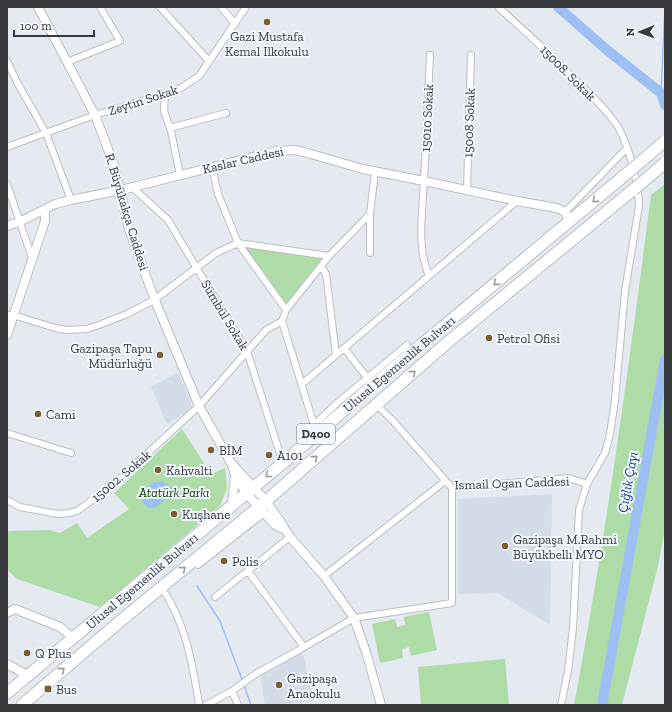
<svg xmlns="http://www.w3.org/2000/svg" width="672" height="712" font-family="'Zilla Slab',serif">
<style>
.built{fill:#d4dce8}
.green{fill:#addca7}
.water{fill:#9dbff3}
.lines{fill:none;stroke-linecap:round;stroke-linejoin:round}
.stream{stroke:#9dbff3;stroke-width:1.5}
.river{stroke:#9dbff3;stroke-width:10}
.minor-casing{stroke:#babec4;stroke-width:8}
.tertiary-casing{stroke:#babec4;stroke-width:10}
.trunk-casing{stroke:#babec4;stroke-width:13}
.minor{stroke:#fff;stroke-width:6}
.tertiary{stroke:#fff;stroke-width:8}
.trunk{stroke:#fff;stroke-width:11}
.trunk-bridge-casing{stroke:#babec4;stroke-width:13;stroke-linecap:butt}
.trunk-bridge{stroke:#fff;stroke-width:11}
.oneway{stroke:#9b9c9e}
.poi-dot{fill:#785e30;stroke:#f2f6fd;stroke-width:1.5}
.labels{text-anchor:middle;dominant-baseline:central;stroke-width:4;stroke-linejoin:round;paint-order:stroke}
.shield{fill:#f2f6fd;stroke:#6f7276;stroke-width:1}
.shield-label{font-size:12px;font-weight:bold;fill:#37393c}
.poi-label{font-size:13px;fill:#37393c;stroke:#f2f6fd;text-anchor:start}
.street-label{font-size:13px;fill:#37393c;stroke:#f2f6fd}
.park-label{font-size:13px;font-style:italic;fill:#064103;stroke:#f2f6fd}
.water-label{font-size:14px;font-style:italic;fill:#083b84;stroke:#f2f6fd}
</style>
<rect width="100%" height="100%" fill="#e5e9f0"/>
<path class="built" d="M177 373 179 374 193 408 169 423 166 422 151 387Z
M552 494 550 625 498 593 458 594V499Z
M302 651 314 700 287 705H265L260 675Z"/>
<path class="green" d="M665 184V528L658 566 622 705H574C606 536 629 366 651 195Z
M238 243 329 256 286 310Z
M182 429 211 474 225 468 227 488 220 506 100 607 17 579 7 569V532L10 531 49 530 60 533 77 523 87 538 129 509 114 493Z
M429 612 437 650 411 656 409 647 402 649 403 658 380 663 372 624 395 619 397 627 405 625 404 617Z
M505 659 509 705H421L418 667Z"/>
<path class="water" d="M162 481C166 483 168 485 171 487 175 490 178 489 182 494L181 497 176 498 168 496C160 505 152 516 142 501L145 490 153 482Z"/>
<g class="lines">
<path class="stream" d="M661 93 665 7
M197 586 220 621 243 682
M244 685 251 705"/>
<path class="river" d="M558 7 607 50 661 93 665 105
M602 705 665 359"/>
<defs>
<path id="minor" d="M160 7 209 61
M221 7 235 24
M498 7C526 32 553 57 580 84 593 97 608 111 618 127 629 146 639 184 639 206L625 291 615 400 610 434 605 453 587 484 579 510 573 628 568 671 561 705
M7 61 18 84 46 133 71 200
M67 62 120 41 100 7
M165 94 164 111 171 131 180 175
M170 128 226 113
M7 147 95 115 165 94 181 88 199 76 246 7
M7 184 32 258
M132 187 168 220 196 267 247 351 283 463
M467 190 471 55
M565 212 627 148
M238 243 329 256
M238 243 286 310
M370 253V214L375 172
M321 266 326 274 336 355
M429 276C416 246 423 210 424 178 427 137 428 96 430 55
M7 315H13L55 328 66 330 87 329 99 325 127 314 154 300 216 253 238 243 218 194 212 167
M282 321 314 425 337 403 407 345
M344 348 369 380
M302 384 517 201
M377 405 394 422 452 488 569 478 587 484
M7 433 71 453
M7 500 20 507 58 514 69 513 77 511 112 486 199 406 266 330 282 321 286 310 329 256 370 214
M198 565 264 513
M248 571 304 647
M324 576 445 481
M161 587C185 620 193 665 199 705
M215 597 290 537
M232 691 238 705
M206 705 232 691 257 673 299 650 354 618 452 603V488"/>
<path id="tertiary" d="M38 7 95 115 114 165 129 229 154 298 199 406 231 463 266 501 280 521 290 537 324 576 354 618 367 655 381 705
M7 226 21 221 55 204 71 200 121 190 277 151 295 150 304 152 363 169 424 181 517 201 557 208 565 212 570 221
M7 335 45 221V209
M232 464 235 475 246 493 275 525 285 530
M232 505 235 476
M7 613 15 609 60 627 73 638
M7 664 27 675"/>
<path id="trunk" d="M7 693 283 463 373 385 625 175
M22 705 118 623 266 501 448 342 633 190"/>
</defs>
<use href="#minor" class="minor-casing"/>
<use href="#tertiary" class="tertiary-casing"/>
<use href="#trunk" class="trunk-casing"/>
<use href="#minor" class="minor"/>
<use href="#tertiary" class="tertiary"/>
<use href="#trunk" class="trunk"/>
<defs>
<path id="trunk-bridge" d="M625 175 665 141
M633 190 665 163"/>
</defs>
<use href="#trunk-bridge" class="trunk-bridge-casing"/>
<use href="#trunk-bridge" class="trunk-bridge"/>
</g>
<defs><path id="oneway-chevron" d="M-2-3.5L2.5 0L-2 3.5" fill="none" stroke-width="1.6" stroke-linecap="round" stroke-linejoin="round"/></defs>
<g class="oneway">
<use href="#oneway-chevron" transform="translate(595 200) rotate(140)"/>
<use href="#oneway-chevron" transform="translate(496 283) rotate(140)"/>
<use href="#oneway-chevron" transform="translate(413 373) rotate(-41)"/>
<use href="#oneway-chevron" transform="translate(315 458) rotate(-41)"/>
<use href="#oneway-chevron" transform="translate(268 475) rotate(141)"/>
<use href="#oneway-chevron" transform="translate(183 569) rotate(-40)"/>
<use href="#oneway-chevron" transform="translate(62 670) rotate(-41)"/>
</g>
<g class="poi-dot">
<circle cx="267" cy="22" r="4"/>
<circle cx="489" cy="338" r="4"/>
<circle cx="160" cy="355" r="4"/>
<circle cx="38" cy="414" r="4"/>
<circle cx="211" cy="450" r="4"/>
<circle cx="269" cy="455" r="4"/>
<circle cx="158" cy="470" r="4"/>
<circle cx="174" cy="514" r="4"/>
<circle cx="505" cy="546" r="4"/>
<circle cx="224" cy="561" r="4"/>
<circle cx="27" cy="653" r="4"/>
<circle cx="279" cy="685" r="4"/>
<rect x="44" y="685" width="8" height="8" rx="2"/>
</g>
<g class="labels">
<rect class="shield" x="297" y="424" width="38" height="20" rx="3"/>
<g class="shield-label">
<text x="316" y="434">D400</text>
</g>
<g class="poi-label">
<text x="267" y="36" text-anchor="middle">Gazi Mustafa<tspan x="267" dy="15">Kemal Ilkokulu</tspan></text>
<text x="497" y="338">Petrol Ofisi</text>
<text x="152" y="348" text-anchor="end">Gazipaşa Tapu<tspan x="152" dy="15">Müdürluğü</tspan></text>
<text x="46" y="414">Cami</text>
<text x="219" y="450">BİM</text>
<text x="277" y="455">A101</text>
<text x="166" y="470">Kahvalti</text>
<text x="182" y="514">Kuşhane</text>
<text x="513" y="539">Gazipaşa M.Rahmi<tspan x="513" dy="15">Büyükbellı MYO</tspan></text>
<text x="232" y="561">Polis</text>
<text x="35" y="653">Q Plus</text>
<text x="287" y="678">Gazipaşa<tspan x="287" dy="15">Anaokulu</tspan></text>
<text x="56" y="689">Bus</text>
</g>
<g class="street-label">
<text transform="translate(568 73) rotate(45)">15008. Sokak</text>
<text transform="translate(143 100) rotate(-18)">Zeytin Sokak</text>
<text transform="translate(427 118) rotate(-87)">15010 Sokak</text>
<text transform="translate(469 123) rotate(-88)">15008 Sokak</text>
<text transform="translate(243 160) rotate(-13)">Kaslar Caddesi</text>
<text transform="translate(127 212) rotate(73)">R. Büyükakça Caddesi</text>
<text transform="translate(225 315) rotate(59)">Sümbül Sokak</text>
<text transform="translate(399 364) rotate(-40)">Ulusal Egemenlik Bulvarı</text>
<text transform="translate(121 476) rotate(-40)">15002. Sokak</text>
<text transform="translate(512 483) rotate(-2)">Ismail Ogan Caddesi</text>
<text transform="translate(142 581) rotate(-40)">Ulusal Egemenlik Bulvarı</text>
</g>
<g class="park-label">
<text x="174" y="492">Atatürk Parkı</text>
</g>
<g class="water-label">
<text transform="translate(628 482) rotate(-80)">Çığlık Çayı</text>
</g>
</g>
<rect width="672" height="712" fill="none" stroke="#37393c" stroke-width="16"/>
<g transform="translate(640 32) rotate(269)" stroke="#f2f6fd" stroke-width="3" paint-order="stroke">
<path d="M0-3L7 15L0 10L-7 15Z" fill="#37393c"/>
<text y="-6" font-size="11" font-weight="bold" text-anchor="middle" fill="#37393c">N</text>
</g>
<path d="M14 30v6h80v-6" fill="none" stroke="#37393c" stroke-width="2"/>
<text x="20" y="30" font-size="12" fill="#37393c" stroke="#f2f6fd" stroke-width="3" paint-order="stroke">100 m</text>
</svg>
